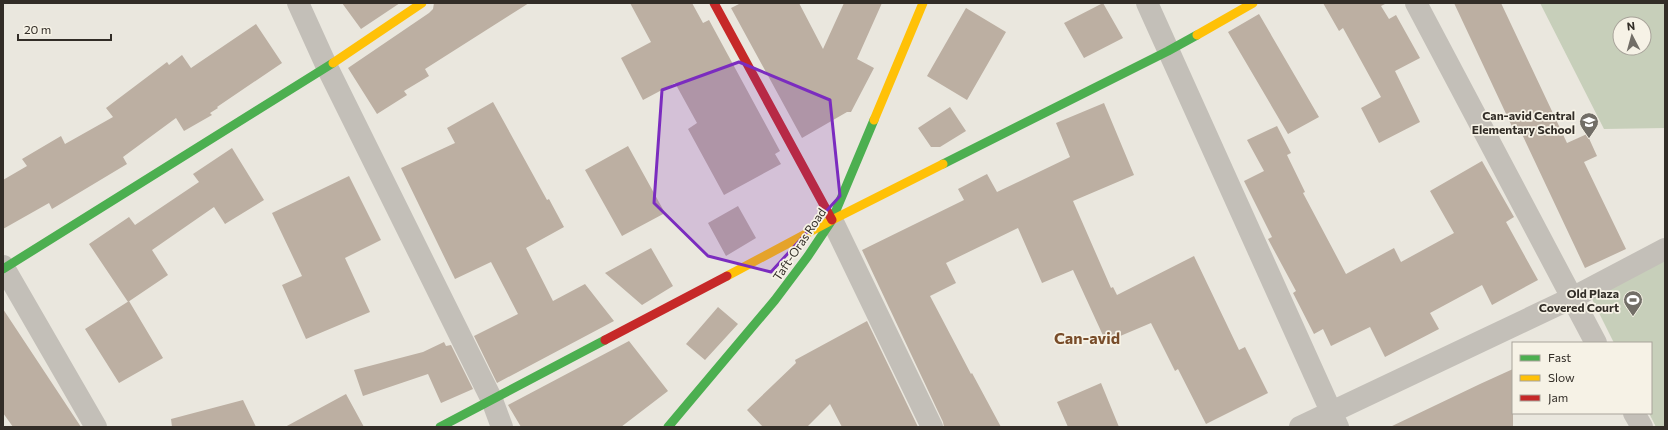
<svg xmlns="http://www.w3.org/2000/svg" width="1668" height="430" font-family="Commissioner,sans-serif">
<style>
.green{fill:#c7cfba;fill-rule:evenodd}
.building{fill:#bcafa2}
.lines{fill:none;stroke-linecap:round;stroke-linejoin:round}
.street{stroke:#c3bfb8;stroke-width:22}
.fast{stroke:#4caf50;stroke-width:9}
.slow{stroke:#ffc107;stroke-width:9}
.jam{stroke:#c62828;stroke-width:9}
.marked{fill:#7b2cbf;fill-opacity:0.2;stroke:#7b2cbf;stroke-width:3;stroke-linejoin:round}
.labels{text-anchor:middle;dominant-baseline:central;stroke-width:3.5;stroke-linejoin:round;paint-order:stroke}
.poi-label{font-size:12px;font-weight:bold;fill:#322d27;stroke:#f6f2e6;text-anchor:end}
.street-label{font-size:12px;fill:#322d27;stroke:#f6f2e6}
.district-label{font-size:16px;font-weight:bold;fill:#784c29;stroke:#f6f2e6}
</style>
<rect width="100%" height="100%" fill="#eae7de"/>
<path class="green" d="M1540 3H1665V128L1604 129ZM1620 24H1644V48H1620Z
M1665 255V427H1656L1649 413H1651V343H1614L1588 291Z"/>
<path class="building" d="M342 3H400L361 29Z
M434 3H529L425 69 429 76 404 91 407 95 377 114 348 68 429 13 433 9Z
M630 3H692L703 23 709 20 780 151 775 154 781 164 724 195 688 129 697 123 675 83 643 100 621 58 651 42Z
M741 3H799L823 49 844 3H882L857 59 874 68 851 112H847L802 138 731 8Z
M1103 3 1123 38 1084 58 1064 23Z
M1323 3H1387L1381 6 1389 19 1396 15 1420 58 1395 71 1420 122 1379 143 1361 108 1381 97 1343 28 1339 31Z
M1454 3H1501L1567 143 1587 134 1597 156 1584 162 1626 249 1585 268 1521 132 1516 135Z
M966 8 1006 32 967 100 927 76Z
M1259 14 1319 117 1288 134 1228 32Z
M256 24 282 63 217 107 218 108 210 113 212 115 184 131 176 118 123 157 127 164 52 209 49 203 3 229V180L27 166 22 159 61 136 65 144 113 117 106 108 167 62 169 65 182 55 191 68Z
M493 102 547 200 549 199 564 227 526 248 553 301 585 284 614 321 497 383 474 336 518 314 491 262 455 279 401 168 455 143 447 128Z
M1104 103 1134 175 1073 201 1111 288 1113 287 1117 295 1194 256 1239 350 1245 347 1268 393 1206 424 1178 369 1175 371 1151 323 1106 342 1073 270 1042 283 1018 228 946 263 956 283 930 296 971 374 972 373 1001 427H944L943 422 862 250 964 200 958 189 987 174 997 192 1070 157 1056 123Z
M950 107 966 131 940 147H931L918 128Z
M1277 126 1291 153 1287 155 1305 192 1303 193 1346 274 1394 248 1401 262 1454 233 1430 191 1482 161 1514 217 1506 222 1538 280 1492 305 1482 285 1430 313 1439 329 1385 357 1370 327 1331 346 1323 329 1314 334 1293 293 1296 291 1268 239 1272 237 1244 181 1264 171 1247 140Z
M628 146 665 213 622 236 585 170Z
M232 148 264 200 225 224 214 207 152 250 168 275 128 302 89 244 129 217 135 225 199 182 193 174Z
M349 176 381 240 345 258 370 312 306 339 282 285 302 276 272 213Z
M738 206 756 238 726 256 708 223Z
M651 248 673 286 642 305 605 273Z
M129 301 163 358 119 383 85 329Z
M718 307 738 324 705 360 686 344Z
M3 309 81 427H82H13L3 413Z
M867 321 918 427H842L830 404 807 427H763L747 410 796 363 795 360Z
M629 341 668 391 621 427H521L508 405Z
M444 342 446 346 451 345 473 389 441 403 428 374 363 396 354 370 423 352Z
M1513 369V427H1390L1480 384Z
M1101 383 1119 427H1068L1057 402Z
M346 394 364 427H285Z
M243 400 256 427H172L171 419Z"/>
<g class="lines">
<path class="street" d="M298 3 327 67 492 400 502 427
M1147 3 1338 427
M1416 3 1596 343
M832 220 932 427
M3 266 96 427
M1634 413 1642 427
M1300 427 1572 298 1665 249"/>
<path class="fast" d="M943 164 1168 51 1197 35
M3 269 333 63
M440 427 605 340
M668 427 775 300 808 256 832 220 874 120"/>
<path class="slow" d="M1197 35 1253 3
M333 63 422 3
M874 120 923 3
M727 276 832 220 943 164"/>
<path class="jam" d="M714 3 832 220
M605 340 727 276"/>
</g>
<path class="marked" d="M739 62 830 100 840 196 771 272 708 256 654 203 662 90Z"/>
<defs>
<symbol id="school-pin" viewBox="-11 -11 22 30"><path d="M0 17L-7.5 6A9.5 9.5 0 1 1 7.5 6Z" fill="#726e67" stroke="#f6f2e6"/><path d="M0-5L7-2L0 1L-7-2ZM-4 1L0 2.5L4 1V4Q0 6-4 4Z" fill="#fff"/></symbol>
<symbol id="stadium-pin" viewBox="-11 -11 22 30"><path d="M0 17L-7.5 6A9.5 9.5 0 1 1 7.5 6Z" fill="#726e67" stroke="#f6f2e6"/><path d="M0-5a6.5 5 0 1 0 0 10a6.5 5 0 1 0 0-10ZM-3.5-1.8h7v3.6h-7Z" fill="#fff"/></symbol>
</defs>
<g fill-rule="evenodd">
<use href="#school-pin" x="1578" y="111" width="22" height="30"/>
<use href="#stadium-pin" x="1622" y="289" width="22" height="30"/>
</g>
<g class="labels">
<g class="poi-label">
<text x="1575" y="115">Can-avid Central<tspan x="1575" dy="14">Elementary School</tspan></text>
<text x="1619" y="293">Old Plaza<tspan x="1619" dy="14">Covered Court</tspan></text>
</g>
<g class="street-label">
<text transform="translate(799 244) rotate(-56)">Taft-Oras Road</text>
</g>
<g class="district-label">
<text x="1087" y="337">Can-avid</text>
</g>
</g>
<rect width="1668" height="430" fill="none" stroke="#322d27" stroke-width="8"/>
<rect x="1512" y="342" width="140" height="72" fill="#f6f2e6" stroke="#a8a39a"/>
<rect x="1520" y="355" width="20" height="6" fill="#4caf50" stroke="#a8a39a"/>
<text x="1548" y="362" font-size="12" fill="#322d27">Fast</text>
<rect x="1520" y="375" width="20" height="6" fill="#ffc107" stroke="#a8a39a"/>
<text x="1548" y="382" font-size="12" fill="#322d27">Slow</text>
<rect x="1520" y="395" width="20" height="6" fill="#c62828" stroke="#a8a39a"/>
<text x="1548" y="402" font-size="12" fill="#322d27">Jam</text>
<g transform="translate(1632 36) rotate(354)"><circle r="19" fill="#f6f2e6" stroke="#a8a39a"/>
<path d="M0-3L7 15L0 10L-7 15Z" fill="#726e67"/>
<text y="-6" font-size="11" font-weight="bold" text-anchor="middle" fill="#322d27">N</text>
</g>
<path d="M18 34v6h93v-6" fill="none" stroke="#322d27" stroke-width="2"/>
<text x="24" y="34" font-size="12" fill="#322d27" stroke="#f6f2e6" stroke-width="3" paint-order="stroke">20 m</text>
</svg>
